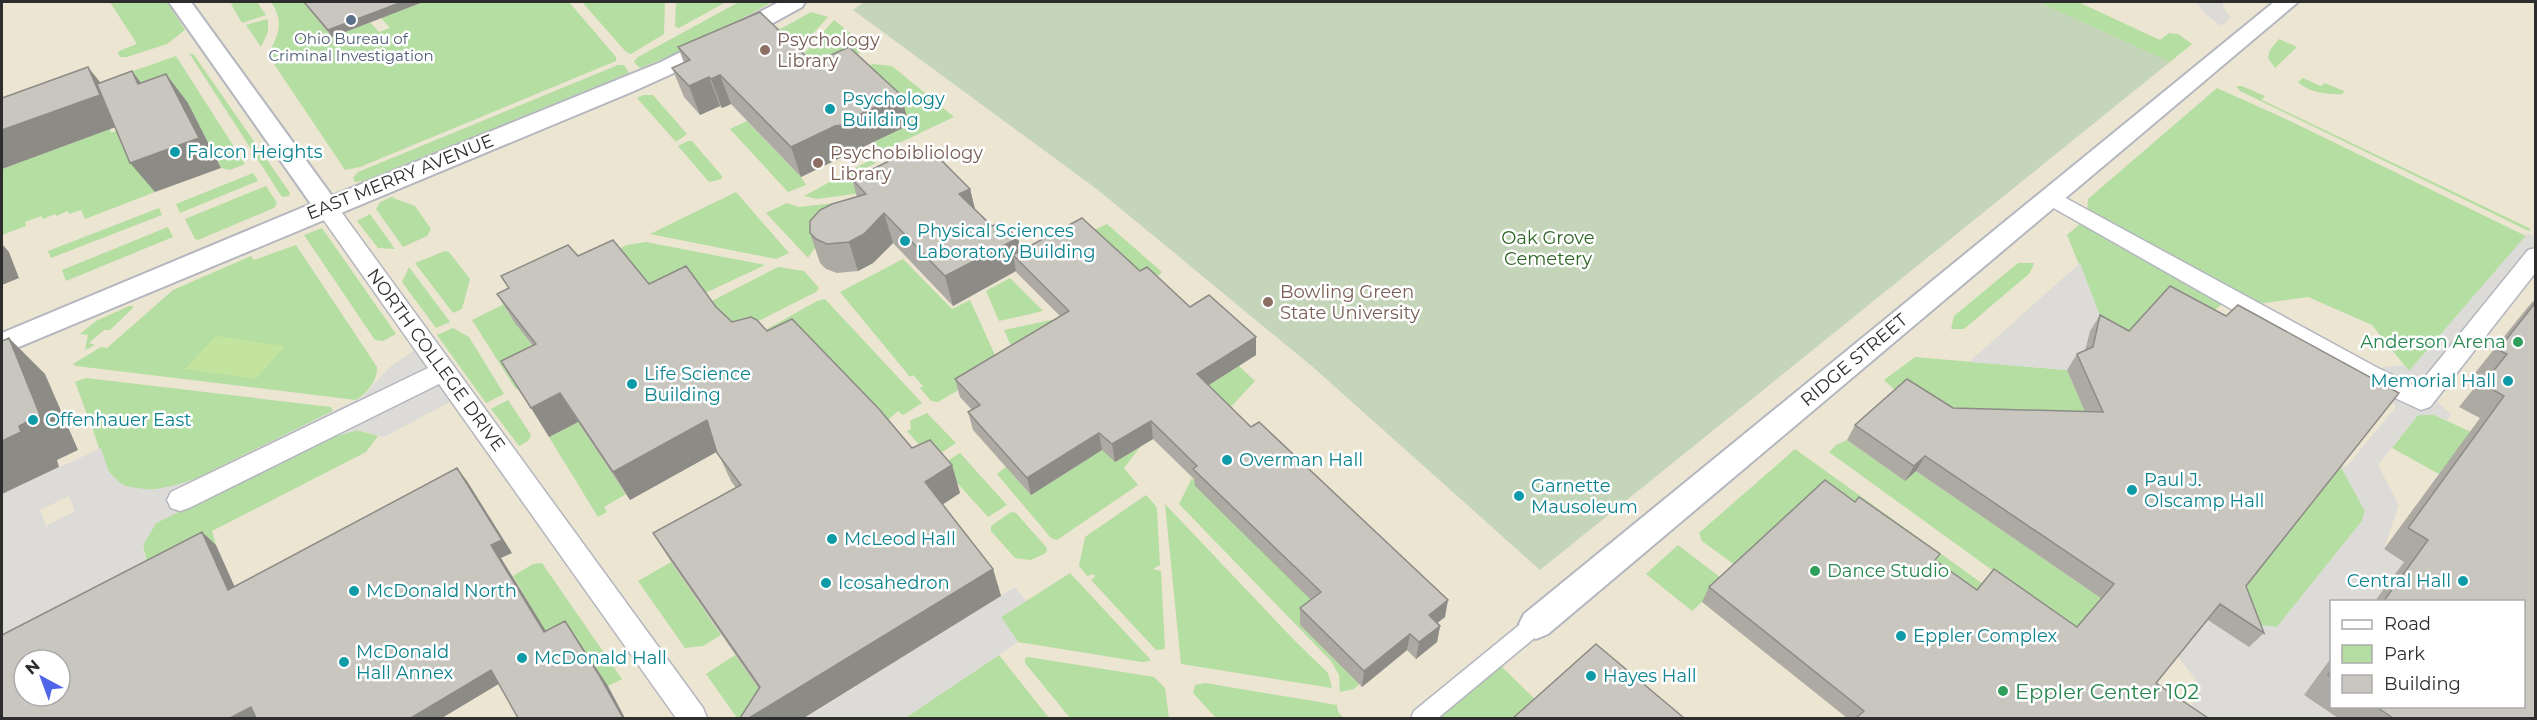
<svg xmlns="http://www.w3.org/2000/svg" width="2537" height="720" font-family="Montserrat,sans-serif">
<style>
.education{fill:#ece5d2;fill-rule:evenodd}
.green{fill:#b4dea2}
.cemetery{fill:#c5d5b9}
.pitch{fill:#c3e49f}
.plaza{fill:#dddbd7;fill-rule:evenodd}
.lines{fill:none;stroke-linecap:round;stroke-linejoin:round}
.pedestrian-casing{stroke:#b4b6bf;stroke-width:3}
.minor-casing{stroke:#b4b6bf;stroke-width:3}
.tertiary-casing{stroke:#b4b6bf;stroke-width:4}
.pedestrian{fill:#fff;fill-rule:evenodd}
.minor{fill:#fff;fill-rule:evenodd}
.tertiary{fill:#fff;fill-rule:evenodd}
.wall{fill:#adaaa4}
.shaded-wall{fill:#8d8b86}
.building{fill:#c9c6bf;stroke:#8d8b86;stroke-width:1.5;fill-rule:evenodd}
.service-dot{fill:#5c6f8a;stroke:#fff;stroke-width:2}
.education-dot{fill:#8d6e63;stroke:#fff;stroke-width:2}
.culture-dot{fill:#0f9aa8;stroke:#fff;stroke-width:2}
.leisure-dot{fill:#2e9e5b;stroke:#fff;stroke-width:2}
.labels{text-anchor:middle;dominant-baseline:central;stroke-width:5;stroke-linejoin:round;paint-order:stroke}
.far-service-label{font-size:15px;fill:#4e5e75;stroke:#fff}
.education-label{font-size:18px;fill:#785e54;stroke:#fff;text-anchor:start}
.culture-label{font-size:18px;fill:#0d838f;stroke:#fff;text-anchor:start}
.street-label{font-size:18px;fill:#2d2d2d;stroke:#fff}
.park-label{font-size:18px;fill:#2c6422;stroke:#fff}
.leisure-label{font-size:18px;fill:#27864d;stroke:#fff;text-anchor:end}
.near-leisure-label{font-size:21px;fill:#27864d;stroke:#fff;text-anchor:start}
</style>
<rect width="100%" height="100%" fill="#ede8e0"/>
<path class="education" d="M2 2H2535V718H2ZM2332 602H2524V706H2332ZM24 660H60V696H24Z"/>
<path class="green" d="M110 2H167L185 30 167 44 127 57H120L118 53 119 51 137 44Z
M236 2H257L266 15 242 23 231 4Z
M271 2H303L332 37 370 22 379 32 390 28 381 18 423 2H569L616 57V61L360 167 345 170 268 55C278 35 285 22 271 2Z
M582 2H665L664 34 631 54 626 52Z
M676 2H726L679 28 675 27Z
M739 2H772L685 50 640 68 634 62 638 57Z
M2038 2H2078L2160 40 2169 33 2178 34 2192 44 2170 62Z
M811 12 828 17 797 51 775 32Z
M268 19V32L261 47 246 25Z
M834 20 860 41 862 45 861 51 855 57 802 73 800 58Z
M2279 39 2297 47 2275 68 2268 58 2270 50Z
M189 53 194 55 290 193 289 196 282 197Z
M176 56 245 164 230 170 221 168 188 103 2 117Z
M873 64 892 66 954 117 882 151 873 147 874 142 908 124 864 67Z
M618 65H624L629 73 364 181 355 182 353 178 358 172Z
M2303 78 2321 86 2325 83 2344 91 2343 94C2329 95 2307 92 2298 82Z
M2236 86H2242L2265 96 2262 100 2531 229 2529 231 2240 91Z
M2217 88 2288 120 2526 236 2409 371 2372 325 2308 297 2258 304 2087 212 2088 199Z
M643 95H653L687 134 676 142 637 98Z
M747 121 801 177 806 185 788 192 730 129Z
M126 127 155 192 85 219 81 210 69 214 68 211 56 216 55 214 43 219 41 216 25 222 26 226 2 235V169L110 129 111 133Z
M688 141H692L722 176V179L709 182 678 146Z
M872 159 876 163 858 172 877 191 817 199 804 196Z
M253 173 258 181 180 213 176 204Z
M266 186 277 203 274 208 198 240 195 239 185 219Z
M736 192 789 253 776 259 650 234Z
M394 196 393 198 415 206 431 229 427 236 403 247 376 209 380 202Z
M869 199 815 248 808 258 766 213 787 203 799 207Z
M159 208 162 215 51 258 48 251Z
M370 214 395 249 378 248 357 221Z
M2082 222 2225 301 2200 324 2118 347 2105 329 2067 235Z
M1107 224 1162 272 1149 285 1090 232Z
M168 227 173 237 66 281 62 270Z
M322 228 396 334 383 341 375 340 304 235Z
M646 242 765 265 669 310 583 265 627 245Z
M296 245 377 367C378 380 367 393 356 400L76 366 73 364 101 347 107 348 173 290 251 256 254 260Z
M445 251 449 252 470 279 462 309 453 313 415 263Z
M903 259 952 309 970 300 1000 366 938 402 931 401 920 388 923 386 913 375 910 377 840 292Z
M2018 263H2034L2030 273 1964 329H1951L1954 316Z
M409 267 450 322 436 328 402 282Z
M778 267 804 271 819 288 816 292 729 336 706 304Z
M567 273 569 278 506 310 553 373 519 390 515 388 472 320Z
M1010 278 1043 311 999 321 986 291Z
M825 299 922 403 903 415 898 411 879 428 738 345 817 301Z
M129 306H133V308L110 330H104L89 343 95 345 85 350 88 335 80 334 96 321Z
M1051 320 1059 328 1014 353 1004 330Z
M453 328 469 337 504 394 486 403 437 335Z
M1915 357 2067 370 2092 428 1943 424 1899 394 1884 380Z
M1239 366 1255 381 1228 410 1198 392Z
M86 378 331 407 333 411 195 479C170 488 130 500 111 474 102 463 96 436 90 422L96 419 93 415 88 417 75 382Z
M508 400 531 435 528 441 519 446 491 409Z
M927 413 956 443 932 459 907 431 911 429 910 421Z
M2418 415H2434L2471 432 2439 474 2392 448Z
M578 422 626 494 604 507 607 512 598 517 549 437Z
M357 430 378 436 366 452 212 531 216 545 151 579 143 545 156 523 330 438Z
M1847 440 1905 481 1916 471 2102 599 2093 610 2126 667 1829 452 1836 445Z
M1141 446 1124 468 1138 485 1057 540 1051 538 997 474 1006 467 1031 495 1102 450Z
M1795 449 1983 584 1966 604 1739 568 1702 541 1699 533Z
M960 453 1007 505 988 517 941 465Z
M2340 465 2365 511 2362 521 2277 627 2253 625 2234 597Z
M1192 478 1320 609 1300 625 1359 684 1354 689 1340 692 1339 675 1331 661 1179 504Z
M1146 495 1156 506 1157 510 1160 565 1153 569 1161 571 1165 649 1156 650 1091 580 1095 577 1094 574 1087 576 1079 566 1085 537Z
M1165 504 1294 640 1328 673 1332 688 1181 664Z
M1011 512 1016 513 1047 548 1046 553 1031 560 1015 558 991 531V526Z
M1678 545 1725 581 1692 611 1646 574Z
M671 562 721 635 703 646 685 648 638 581Z
M542 563 622 679 608 686 553 644 513 576 533 564Z
M1070 573 1150 659V661L1142 662 1018 642 1001 617Z
M735 655 779 718H737L706 674Z
M999 655 1049 718H905Z
M1028 657 1154 677 1165 688 1169 718H1070L1025 663V658Z
M1501 666 1541 705 1526 718H1438Z
M1205 683 1337 705 1338 712 1344 718H1216L1193 693 1195 685Z"/>
<path class="cemetery" d="M864 2H2038L2170 62 1540 570 1314 368 1098 190 853 10Z"/>
<path class="pitch" d="M216 336 285 346 256 379 185 369Z"/>
<path class="plaza" d="M2196 2H2223V7L2231 18 2221 26 2203 12Z
M2528 233 2535 237V274L2437 402 2451 414 2447 420 2434 415H2418L2378 465 2399 505 2384 549 2404 562 2374 601 2332 602 2331 658 2304 695 2338 718H2184L2202 688 2176 654 2206 618 2277 627 2362 521 2365 511 2340 465 2346 467 2396 407 2369 369 2404 365 2409 371Z
M2080 263 2105 329 2118 347 2067 370 1969 362Z
M424 344 461 396 384 437 357 430 330 438 156 523 143 545 146 563 2 656V494L101 448 109 473 124 486 152 490 176 485 195 479 362 397 391 366ZM69 496 75 511 46 526 40 510Z
M1015 587 1026 601 1001 617 1018 642 905 718H810L809 716Z"/>
<g class="lines">
<defs>
<path id="pedestrian" d="M1536 615 1543 617 1546 624 1543 631 1438 718H1411L1414 711 1529 617Z"/>
<path id="minor" d="M2051 190 2376 367 2417 387 2528 250 2536 248V272L2430 407 2421 410 2358 381 2043 202 2040 197 2043 192Z
M326 200 334 202 703 708 707 718H676L439 384 189 508 180 511 171 508 167 500 171 492 428 368 318 212 315 207 318 202Z"/>
<path id="tertiary" d="M169 2H191L332 196 661 62 779 2H805L802 7 720 52 634 91 2 354V333L311 204Z
M2274 2H2298L1548 634 1536 639 1524 634 1519 624 1524 614Z"/>
</defs>
<use href="#pedestrian" class="pedestrian-casing"/>
<use href="#minor" class="minor-casing"/>
<use href="#tertiary" class="tertiary-casing"/>
<use href="#pedestrian" class="pedestrian"/>
<use href="#minor" class="minor"/>
<use href="#tertiary" class="tertiary"/>
</g>
<path class="wall" d="M303 2H423L332 37Z
M678 47 813 63 901 95 909 125 865 146 858 153 844 156 801 177 731 104 722 108 720 106 700 115 684 97 672 68 684 63Z
M925 154 970 189 975 209 992 226 1018 238 1020 251 1140 271 1190 307 1256 337V355L1208 385 1445 617 1437 623 1440 626 1437 642 1416 659 1407 650 1362 687 1300 625V608L1311 600 1195 486 1194 479 1153 439 1115 462 1102 450 1031 495 973 430 968 412 972 410 960 397 955 379 1060 316 1017 273 1016 271 953 306 893 243 873 263 858 271 837 273 826 269 820 263 810 233 857 197 852 179Z
M578 256 649 284 716 307 732 322 767 331 912 448 952 465 960 493 942 505 993 569 1001 596 759 689 670 560 653 533 736 488 731 481 717 451 630 500 578 422 549 437 533 346 515 323 497 294Z
M2535 299V718H2338L2304 695 2331 658V706H2523V602H2374L2404 562 2384 549 2480 418 2459 407 2483 377 2475 373 2527 308Z
M2100 315 2246 586 2264 633 2249 647 2208 620 2156 683 2208 718H1847L1702 602 1709 587 1936 561 1977 590 2077 627 2102 599 1916 471 1905 481 1847 440 1855 425 1953 408 2085 412 2067 370 2077 354 2085 351 2090 331Z"/>
<path class="shaded-wall" d="M402 2H423L332 37 328 30Z
M88 67 111 96 124 124 2 169V130Z
M132 71 155 101 138 84Z
M166 74 188 103 221 168 155 192 130 163Z
M720 75 731 104 722 108 711 79Z
M709 77 720 106 700 115 689 86Z
M901 95 909 125 865 146 858 153 844 156 801 177 791 147Z
M970 189 977 218 959 194Z
M884 213 893 243 873 263 858 271 849 242Z
M1018 238 1023 264 1013 255 1016 271 953 306 945 276Z
M2 244 9 252 19 278 2 285Z
M1256 337V355L1198 392 1197 374Z
M9 338 45 374 78 450 57 460 59 467 2 494V441L19 426Z
M560 393 578 422 549 437 531 408Z
M707 420 722 449 630 500 613 472Z
M1151 421 1153 439 1115 462 1112 444Z
M1099 433 1102 450 1031 495 1027 478Z
M1925 456 1916 471 1905 481 1914 466Z
M952 465 960 493 934 510 925 482Z
M457 468 467 481 512 553 501 558 554 644 544 632 491 545Z
M202 532 216 545 242 603 228 590Z
M993 569 1001 596 804 718H749Z
M1448 600 1445 617 1426 632 1429 615Z
M565 621 574 634 608 686 625 718H623Z
M1440 626 1437 642 1416 659 1419 642Z
M1410 634 1407 650 1362 687 1364 671Z
M491 670 502 682 442 718H411Z
M251 707 265 718H230Z"/>
<path class="building" d="M304 2H402L328 30Z
M760 12 813 63 849 47 901 95 856 116 849 124 835 126 791 147 720 75 711 79 709 77 689 86 672 68 690 60 678 47Z
M88 67 100 95 2 130V98Z
M132 71 138 84 166 74 199 138 130 163 97 84Z
M918 147 925 154 931 150 970 189 959 194 992 226 1001 222 1018 238 945 276 884 213 864 234 849 242 827 244 816 239 810 233V221L820 210 832 204 866 194 852 179Z
M1082 218 1140 271 1147 267 1190 307 1209 295 1256 337 1197 374 1251 427 1259 422 1448 600 1429 615 1440 626 1419 642 1410 634 1364 671 1300 608 1321 592 1193 469 1197 466 1151 421 1112 444 1099 433 1027 478 968 412 980 405 955 379 1069 311 1013 255Z
M613 240 649 284 686 266 716 307 732 322 751 317 757 320 767 331 792 319 879 409 912 448 930 440 952 465 925 482 993 569 749 718H740L760 687 653 533 741 485 717 453 707 420 613 472 560 393 531 408 501 361 536 344 497 294 509 288 501 276 568 245 578 256Z
M2170 286 2226 316 2238 305 2399 393 2246 586 2264 633 2220 604 2156 683 2208 718H1856L1864 711 1709 587 1825 480 1855 502 1859 497 1940 554 1935 560 1977 590 1994 569 2077 627 2114 584 1925 456 1914 466 1855 425 1907 379 1953 408 2103 412 2077 354 2093 347 2100 315 2129 331Z
M2535 303V718H2393L2375 706H2523V602H2383L2428 540 2408 528 2504 396 2483 384 2507 354 2498 350Z
M9 338 40 415 19 426 21 432 2 441V341Z
M457 468 502 540 491 545 544 632 565 621 599 675 623 718H518L491 670 411 718H256L251 707 230 718H2V635L202 532 228 590ZM24 660H60V696H24Z
M1596 644 1684 718H1513Z
M2331 670V678L2328 675Z"/>
<circle class="service-dot" cx="351" cy="20" r="6"/>
<g class="education-dot">
<circle cx="765" cy="50" r="6"/>
<circle cx="818" cy="163" r="6"/>
<circle cx="1268" cy="302" r="6"/>
</g>
<g class="culture-dot">
<circle cx="830" cy="109" r="6"/>
<circle cx="175" cy="152" r="6"/>
<circle cx="905" cy="241" r="6"/>
<circle cx="2508" cy="381" r="6"/>
<circle cx="632" cy="384" r="6"/>
<circle cx="33" cy="420" r="6"/>
<circle cx="1227" cy="460" r="6"/>
<circle cx="2132" cy="490" r="6"/>
<circle cx="1519" cy="496" r="6"/>
<circle cx="832" cy="539" r="6"/>
<circle cx="2463" cy="581" r="6"/>
<circle cx="826" cy="583" r="6"/>
<circle cx="354" cy="591" r="6"/>
<circle cx="1901" cy="636" r="6"/>
<circle cx="522" cy="658" r="6"/>
<circle cx="344" cy="662" r="6"/>
<circle cx="1591" cy="676" r="6"/>
</g>
<g class="leisure-dot">
<circle cx="2518" cy="342" r="6"/>
<circle cx="1815" cy="571" r="6"/>
<circle cx="2003" cy="691" r="6"/>
</g>
<g class="labels">
<g class="far-service-label">
<text x="351" y="38">Ohio Bureau of<tspan x="351" dy="17">Criminal Investigation</tspan></text>
</g>
<g class="education-label">
<text x="777" y="40">Psychology<tspan x="777" dy="21">Library</tspan></text>
<text x="830" y="153">Psychobibliology<tspan x="830" dy="21">Library</tspan></text>
<text x="1280" y="292">Bowling Green<tspan x="1280" dy="21">State University</tspan></text>
</g>
<g class="culture-label">
<text x="842" y="99">Psychology<tspan x="842" dy="21">Building</tspan></text>
<text x="187" y="152">Falcon Heights</text>
<text x="917" y="231">Physical Sciences<tspan x="917" dy="21">Laboratory Building</tspan></text>
<text x="644" y="374">Life Science<tspan x="644" dy="21">Building</tspan></text>
<text x="2496" y="381" text-anchor="end">Memorial Hall</text>
<text x="45" y="420">Offenhauer East</text>
<text x="1239" y="460">Overman Hall</text>
<text x="2144" y="480">Paul J.<tspan x="2144" dy="21">Olscamp Hall</tspan></text>
<text x="1531" y="486">Garnette<tspan x="1531" dy="21">Mausoleum</tspan></text>
<text x="844" y="539">McLeod Hall</text>
<text x="2451" y="581" text-anchor="end">Central Hall</text>
<text x="838" y="583">Icosahedron</text>
<text x="366" y="591">McDonald North</text>
<text x="1913" y="636">Eppler Complex</text>
<text x="356" y="652">McDonald<tspan x="356" dy="21">Hall Annex</tspan></text>
<text x="534" y="658">McDonald Hall</text>
<text x="1603" y="676">Hayes Hall</text>
</g>
<g class="street-label">
<text transform="translate(400 177) rotate(-22)">EAST MERRY AVENUE</text>
<text transform="translate(436 360) rotate(54)">NORTH COLLEGE DRIVE</text>
<text transform="translate(1854 360) rotate(-40)">RIDGE STREET</text>
</g>
<g class="park-label">
<text x="1548" y="238">Oak Grove<tspan x="1548" dy="21">Cemetery</tspan></text>
</g>
<g class="leisure-label">
<text x="2506" y="342">Anderson Arena</text>
<text x="1827" y="571" text-anchor="start">Dance Studio</text>
</g>
<g class="near-leisure-label">
<text x="2015" y="691">Eppler Center 102</text>
</g>
</g>
<rect width="2537" height="720" fill="none" stroke="#2d2d2d" stroke-width="6"/>
<rect x="2330" y="600" width="195" height="108" fill="#ffffff" stroke="#ababab" stroke-width="1.5"/>
<rect x="2342" y="620" width="30" height="9" fill="#ffffff" stroke="#ababab" stroke-width="1.5"/>
<text x="2384" y="630" font-size="18" fill="#2d2d2d">Road</text>
<rect x="2342" y="645" width="30" height="18" fill="#b4dea2" stroke="#ababab" stroke-width="1.5"/>
<text x="2384" y="660" font-size="18" fill="#2d2d2d">Park</text>
<rect x="2342" y="675" width="30" height="18" fill="#c9c6bf" stroke="#ababab" stroke-width="1.5"/>
<text x="2384" y="690" font-size="18" fill="#2d2d2d">Building</text>
<g transform="translate(42 678) rotate(319)"><circle r="28" fill="#ffffff" stroke="#ababab" stroke-width="1.5"/>
<path d="M0-4.5L10 22L0 15L-10 22Z" fill="#5065ea"/>
<text y="-9" font-size="16" font-weight="bold" text-anchor="middle" fill="#2d2d2d">N</text>
</g>
</svg>
